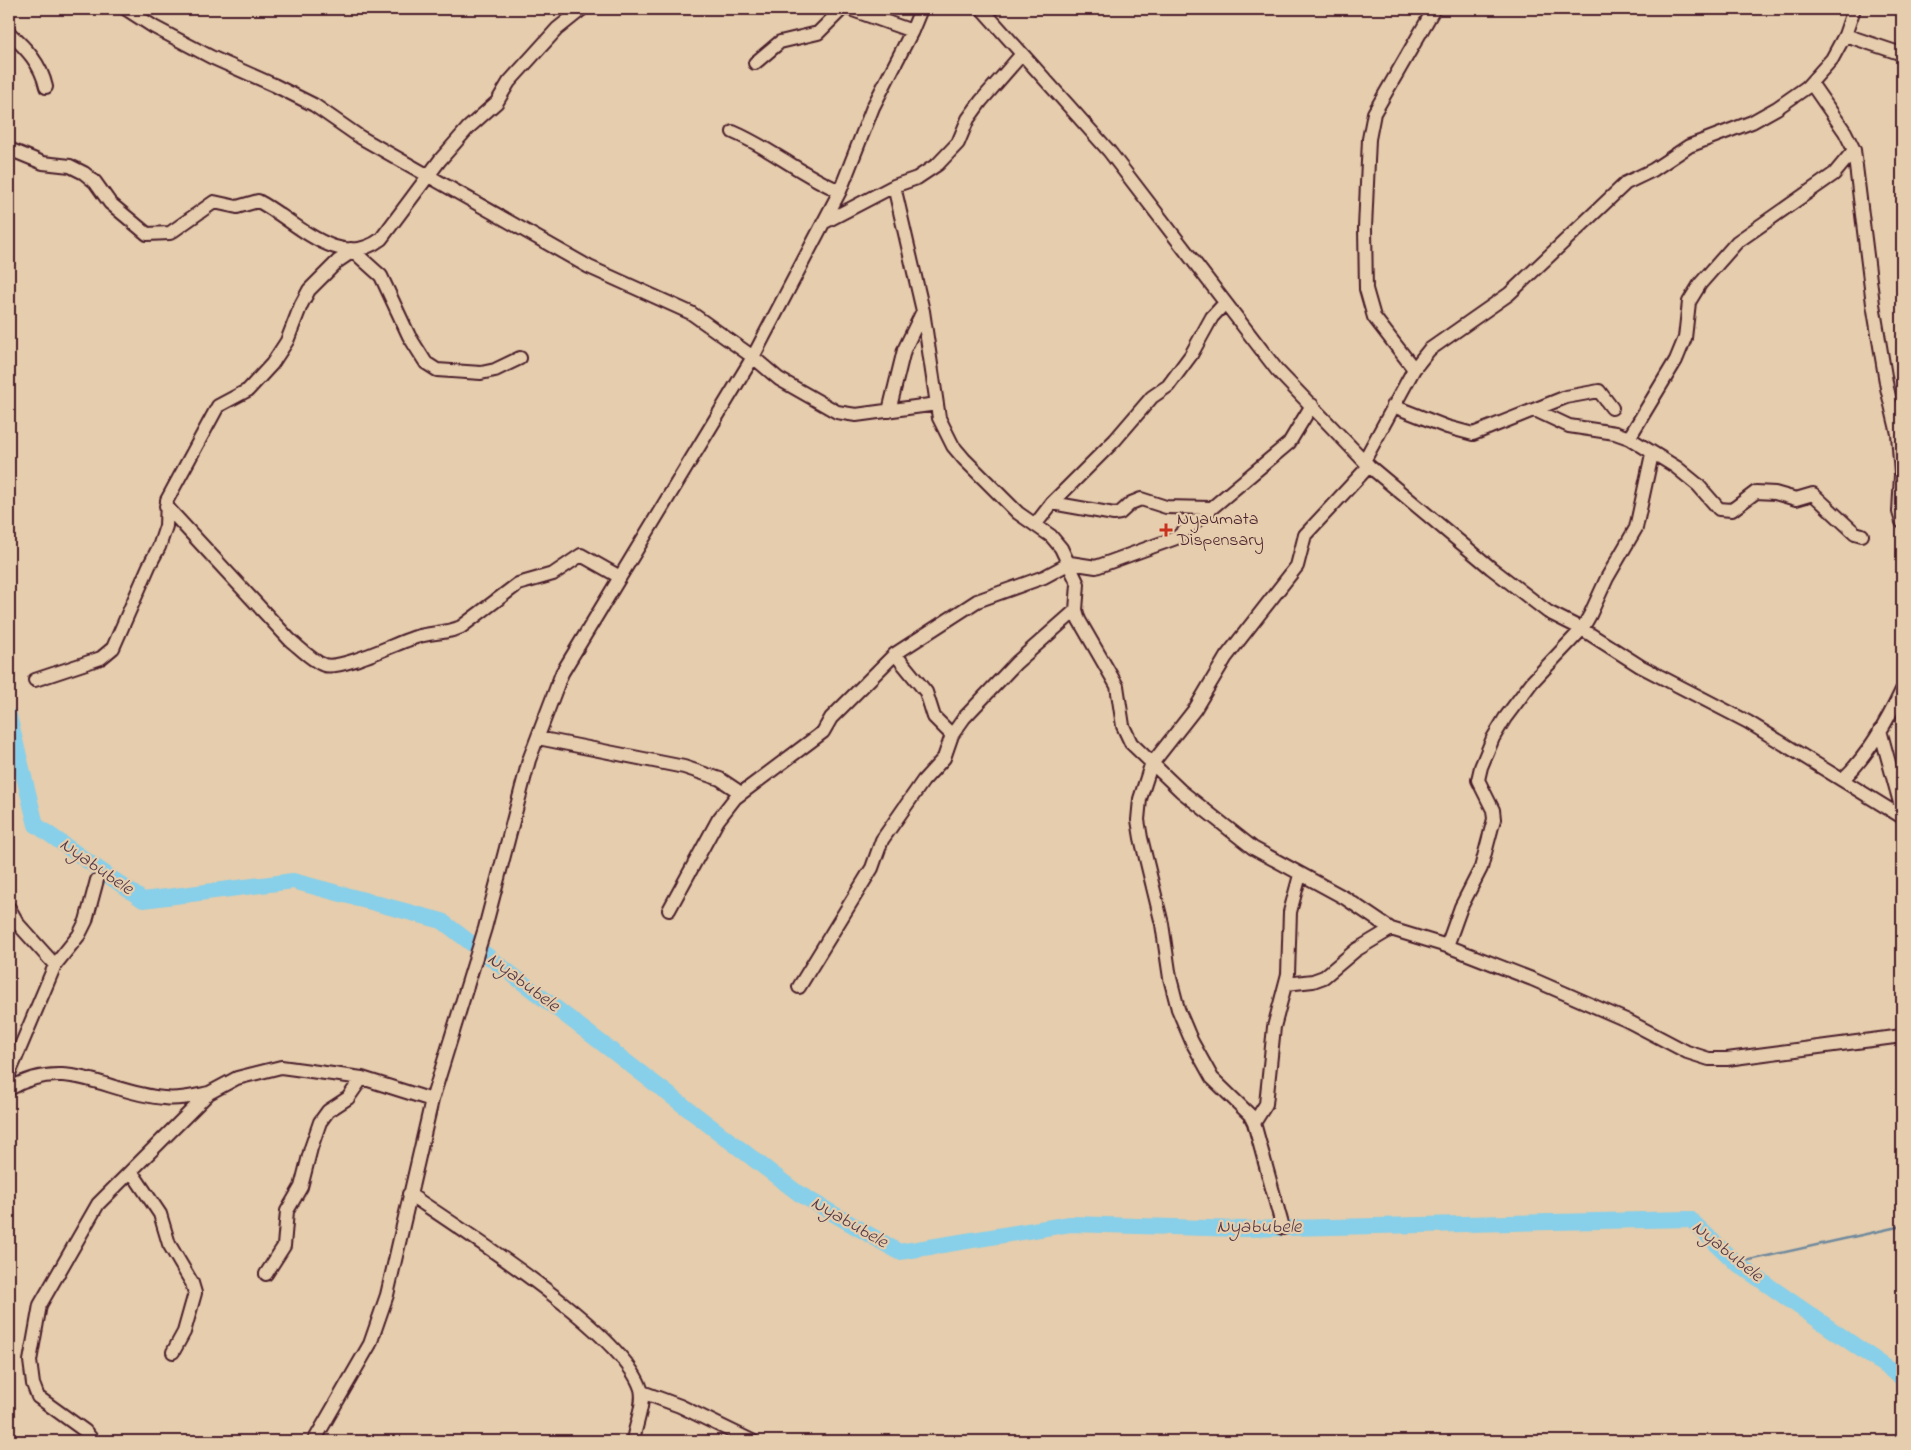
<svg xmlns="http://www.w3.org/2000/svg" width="1911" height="1450" font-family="'Indie Flower',sans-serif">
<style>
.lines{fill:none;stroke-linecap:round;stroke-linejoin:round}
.stream{stroke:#6f899d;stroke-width:2.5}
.river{stroke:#88cfe9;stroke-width:16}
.minor-casing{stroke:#4a1f2b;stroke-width:16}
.minor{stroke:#e5cdad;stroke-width:12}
.poi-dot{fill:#c8321e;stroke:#e5cdad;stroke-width:2}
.labels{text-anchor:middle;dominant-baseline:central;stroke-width:4.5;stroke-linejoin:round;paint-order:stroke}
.poi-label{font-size:18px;fill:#4a1f2b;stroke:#e5cdad;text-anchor:start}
.water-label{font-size:19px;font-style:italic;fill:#533948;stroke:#e5cdad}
</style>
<rect width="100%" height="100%" fill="#e5cdad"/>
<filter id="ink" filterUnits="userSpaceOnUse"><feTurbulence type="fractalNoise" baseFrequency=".02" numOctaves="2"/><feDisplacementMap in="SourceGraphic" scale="10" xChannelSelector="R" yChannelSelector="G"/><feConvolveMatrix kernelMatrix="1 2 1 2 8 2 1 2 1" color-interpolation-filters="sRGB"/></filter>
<g filter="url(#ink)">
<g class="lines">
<path class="stream" d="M1736 1263 1902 1226"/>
<path class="river" d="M9 716 36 825 143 900 293 881 442 921 798 1193 899 1252 1070 1224 1241 1229 1690 1219 1736 1263 1902 1378"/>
<defs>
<path id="minor" d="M126 9 154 27 211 57 274 85 314 105 360 137 589 267 691 313 753 357 779 379 837 412 856 415 937 404
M850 9 912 31
M982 9 1109 151 1277 370 1369 466 1491 568 1548 612 1582 629 1640 666 1748 722 1902 817
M9 33C26 48 41 64 46 87
M1845 35 1902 54
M755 63 780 42 818 33 842 9
M1811 83 1845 132 1854 150 1873 304 1887 388 1898 434 1901 475 1899 512 1902 522
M733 132C771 148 801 175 840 191
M9 149 43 163 70 166 84 173 95 182 110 203 147 234 170 233 214 202 237 207 258 201C294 219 338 272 381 239L440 160 468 128 497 102 509 82 557 29 582 9
M894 186 923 311 939 418 953 446 964 459 1018 513 1051 536 1061 548 1078 584 1076 610 1079 620 1117 686 1123 726 1131 743 1181 791 1253 848 1345 898 1391 929 1447 946 1532 979 1626 1020 1687 1052 1709 1059H1727L1902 1036
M823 223 894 186 917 178 938 164 958 143 968 119 981 101 1022 54
M351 249 381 276 409 336 426 363 437 370 481 373 495 370 520 358
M1414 369 1374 317 1366 289 1365 228 1369 139 1374 113 1434 9
M1393 406 1447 427 1473 434 1566 397 1599 391 1612 408
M1535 410 1569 426 1615 433 1629 438 1676 467 1698 485 1719 509 1732 510 1756 492 1775 493 1796 499 1813 494 1855 533 1862 535
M889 411 904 350 923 311
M1629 438 1676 360 1685 338 1689 302 1700 284 1737 242 1834 174 1854 150
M1364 461 1414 369 1429 350 1509 294 1626 183 1653 170 1689 146 1752 122 1777 108 1807 87 1832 59 1845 35 1854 9
M1052 503 1114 514 1120 513 1131 503 1141 499 1166 507 1210 508
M166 506 290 640C300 648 312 661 324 665 342 670 396 643 416 637 431 632 446 634 461 627L518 584 553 574 581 555 620 577
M1035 525 1052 503 1115 440 1152 397 1168 386 1191 355 1212 317 1225 303
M895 654 926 692 934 717 952 735
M35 680 101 658 113 648 149 566 159 547 166 526 167 500 218 406 248 390 272 364 287 341 301 305 309 290 338 261 353 251
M1880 730 1902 810
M538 738 684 767 720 779 741 793
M1842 780C1868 756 1887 722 1902 690
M9 908 18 924 55 965
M669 910 718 820 735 798 823 732 831 718 895 654 977 601 1044 577 1070 563 1096 567 1176 538 1289 443 1312 405
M1447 946 1461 907 1481 868 1494 819 1493 810 1478 780 1481 767 1493 738 1505 718 1532 682 1582 629 1590 615 1607 578 1636 528 1652 454
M1286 984 1313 981 1324 977 1356 950 1391 929
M799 987 872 868 882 840 923 781 944 758 952 735 964 718 1016 663 1076 610
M9 1074 55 965 79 935 86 921 97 880
M9 1089C67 1055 106 1093 164 1098 179 1100 194 1096 209 1093
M1254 1123 1266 1104 1274 1027 1288 974 1290 912 1300 875
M131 1171 160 1214 169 1244 192 1283 195 1293 184 1332 173 1352
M409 1194C462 1230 624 1333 641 1389 645 1404 635 1426 633 1441
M1283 1228 1254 1123 1250 1115 1212 1078 1192 1042 1178 1009 1170 978 1162 924 1141 838 1138 820 1140 799 1151 765 1195 709 1226 657 1297 566 1305 535 1369 466
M266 1274 284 1246 287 1211 301 1187 311 1148 320 1122 328 1111 348 1098 362 1078
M642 1392 680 1406 752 1441
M93 1441 85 1431 38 1397 33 1384 30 1361 40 1305 98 1204 209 1093 237 1078 281 1067 362 1078 432 1100
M314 1441 370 1344 387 1295 432 1100 485 928 529 760 562 673 753 357 840 191 873 107 912 31 921 9"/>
</defs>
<use href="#minor" class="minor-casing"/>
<use href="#minor" class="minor"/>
</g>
</g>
<path class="poi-dot" d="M1163.5 522.5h5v5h5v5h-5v5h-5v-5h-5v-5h5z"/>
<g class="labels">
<g class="poi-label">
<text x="1177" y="520">Nyaumata<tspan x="1177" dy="21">Dispensary</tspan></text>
</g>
<g class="water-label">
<text transform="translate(96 867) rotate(35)">Nyabubele</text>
<text transform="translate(523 983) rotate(37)">Nyabubele</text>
<text transform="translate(849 1223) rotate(30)">Nyabubele</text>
<text x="1259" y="1227">Nyabubele</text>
<text transform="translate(1727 1252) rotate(39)">Nyabubele</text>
</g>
</g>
<rect width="1911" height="1450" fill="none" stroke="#e5cdad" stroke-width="30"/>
<rect x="15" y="15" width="1881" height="1420" fill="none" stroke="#4a1f2b" stroke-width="2" filter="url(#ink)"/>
</svg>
